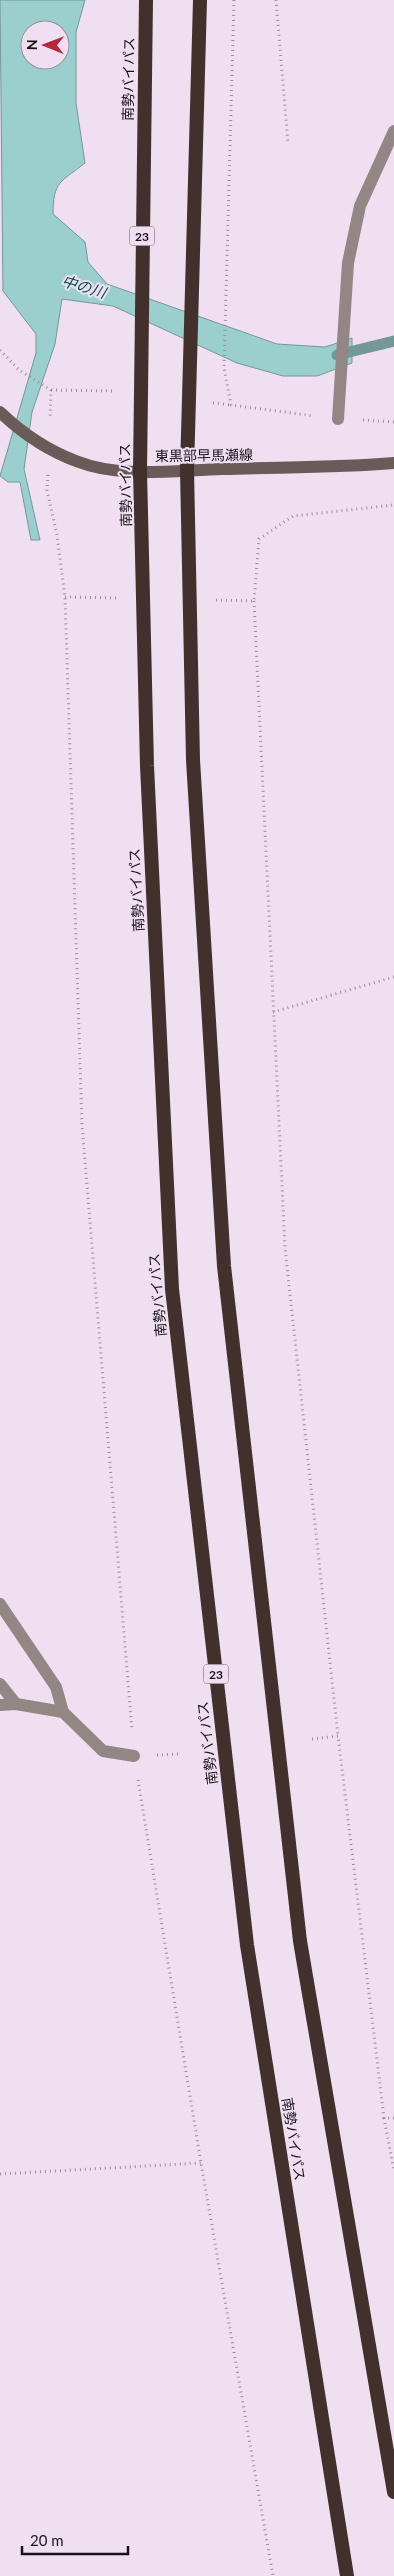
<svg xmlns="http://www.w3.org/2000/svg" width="394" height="2576" font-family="Lato,'Noto Sans JP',sans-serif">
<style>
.water{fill:#9bcfce;stroke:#749798;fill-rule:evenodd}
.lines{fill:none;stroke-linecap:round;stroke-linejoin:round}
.stream{stroke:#749798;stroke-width:11}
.path{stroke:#9b8f9c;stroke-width:3;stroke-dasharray:1 4;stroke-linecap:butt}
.minor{stroke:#928785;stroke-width:12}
.secondary{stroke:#6a5b58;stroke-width:12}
.trunk{stroke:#41302c;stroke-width:14}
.labels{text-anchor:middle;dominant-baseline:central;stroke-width:4;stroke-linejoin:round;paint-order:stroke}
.shield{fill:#efdff1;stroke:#59505a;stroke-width:1}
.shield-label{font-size:12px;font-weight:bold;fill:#191319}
.street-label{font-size:14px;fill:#191319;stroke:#efdff1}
.water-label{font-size:15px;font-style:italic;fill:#005050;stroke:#efdff1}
</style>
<rect width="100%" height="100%" fill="#efdff1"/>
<path class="water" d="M0 0H85L76 32V103L85 163C61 182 53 181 53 214L85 242 88 262 107 284 277 344 325 347 352 338V363L317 376H283L237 363 113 306 62 299 55 344 32 412 24 469 40 540H31L20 482H8L0 476 36 353V334L3 291ZM30 30H60V60H30Z"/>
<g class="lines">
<path class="stream" d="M337 355 394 341"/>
<path class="path" d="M234 0 224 368 231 405 314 416
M276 0 288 143
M0 350 19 370 51 390 50 419
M51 390 115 391
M213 403 231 405
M363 420 394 422
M48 475 47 490 57 535 65 597 82 1125 132 1730
M65 597 117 598
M216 600 254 601 259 539 293 516 394 505
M254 601 285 1248 338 1736
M273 1012 394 977
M312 1739 338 1736 384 2118H394
M157 1755 178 1754
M138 1780 201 2163 273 2576
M384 2118 394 2171
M0 2174 201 2163"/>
<path class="minor" d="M338 419 348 263 360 206 394 131
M0 1604 56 1687 63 1712 103 1751 134 1756
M0 1684 16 1704 63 1712
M0 1705 16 1704"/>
<path class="secondary" d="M0 412C22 433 47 450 76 461 121 479 176 470 223 469 280 467 337 468 394 463"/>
<path class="trunk" d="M146 0 140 471 147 766 172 1289 247 1945 347 2576
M200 0 187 470 193 760 224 1266 300 1941 394 2492"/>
</g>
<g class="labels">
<g class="shield">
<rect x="129.5" y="226.5" width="25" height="19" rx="4"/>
<rect x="203.5" y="1664.5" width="25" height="19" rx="4"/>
</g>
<g class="shield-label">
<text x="142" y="236">23</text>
<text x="216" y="1674">23</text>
</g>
<g class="street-label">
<text transform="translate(128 79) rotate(-89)">南勢バイパス</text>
<text transform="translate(204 455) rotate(-1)">東黒部早馬瀬線</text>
<text transform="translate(125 485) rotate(-91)">南勢バイパス</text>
<text transform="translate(136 890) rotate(-93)">南勢バイパス</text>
<text transform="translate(157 1295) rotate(-95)">南勢バイパス</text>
<text transform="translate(207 1743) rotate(-97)">南勢バイパス</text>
<text transform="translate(294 2139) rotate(81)">南勢バイパス</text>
</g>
<g class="water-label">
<text transform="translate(84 286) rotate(17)">中の川</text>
</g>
</g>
<g transform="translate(45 45) rotate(271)"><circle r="24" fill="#efdff1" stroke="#998d9b"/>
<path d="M0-4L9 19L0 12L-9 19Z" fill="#b7263c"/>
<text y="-8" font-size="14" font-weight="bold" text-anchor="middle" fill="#191319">N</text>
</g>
<path d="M22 2546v8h106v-8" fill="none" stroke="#191319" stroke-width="2.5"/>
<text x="30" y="2546" font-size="15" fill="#191319" stroke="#efdff1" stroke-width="4" paint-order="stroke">20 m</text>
</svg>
